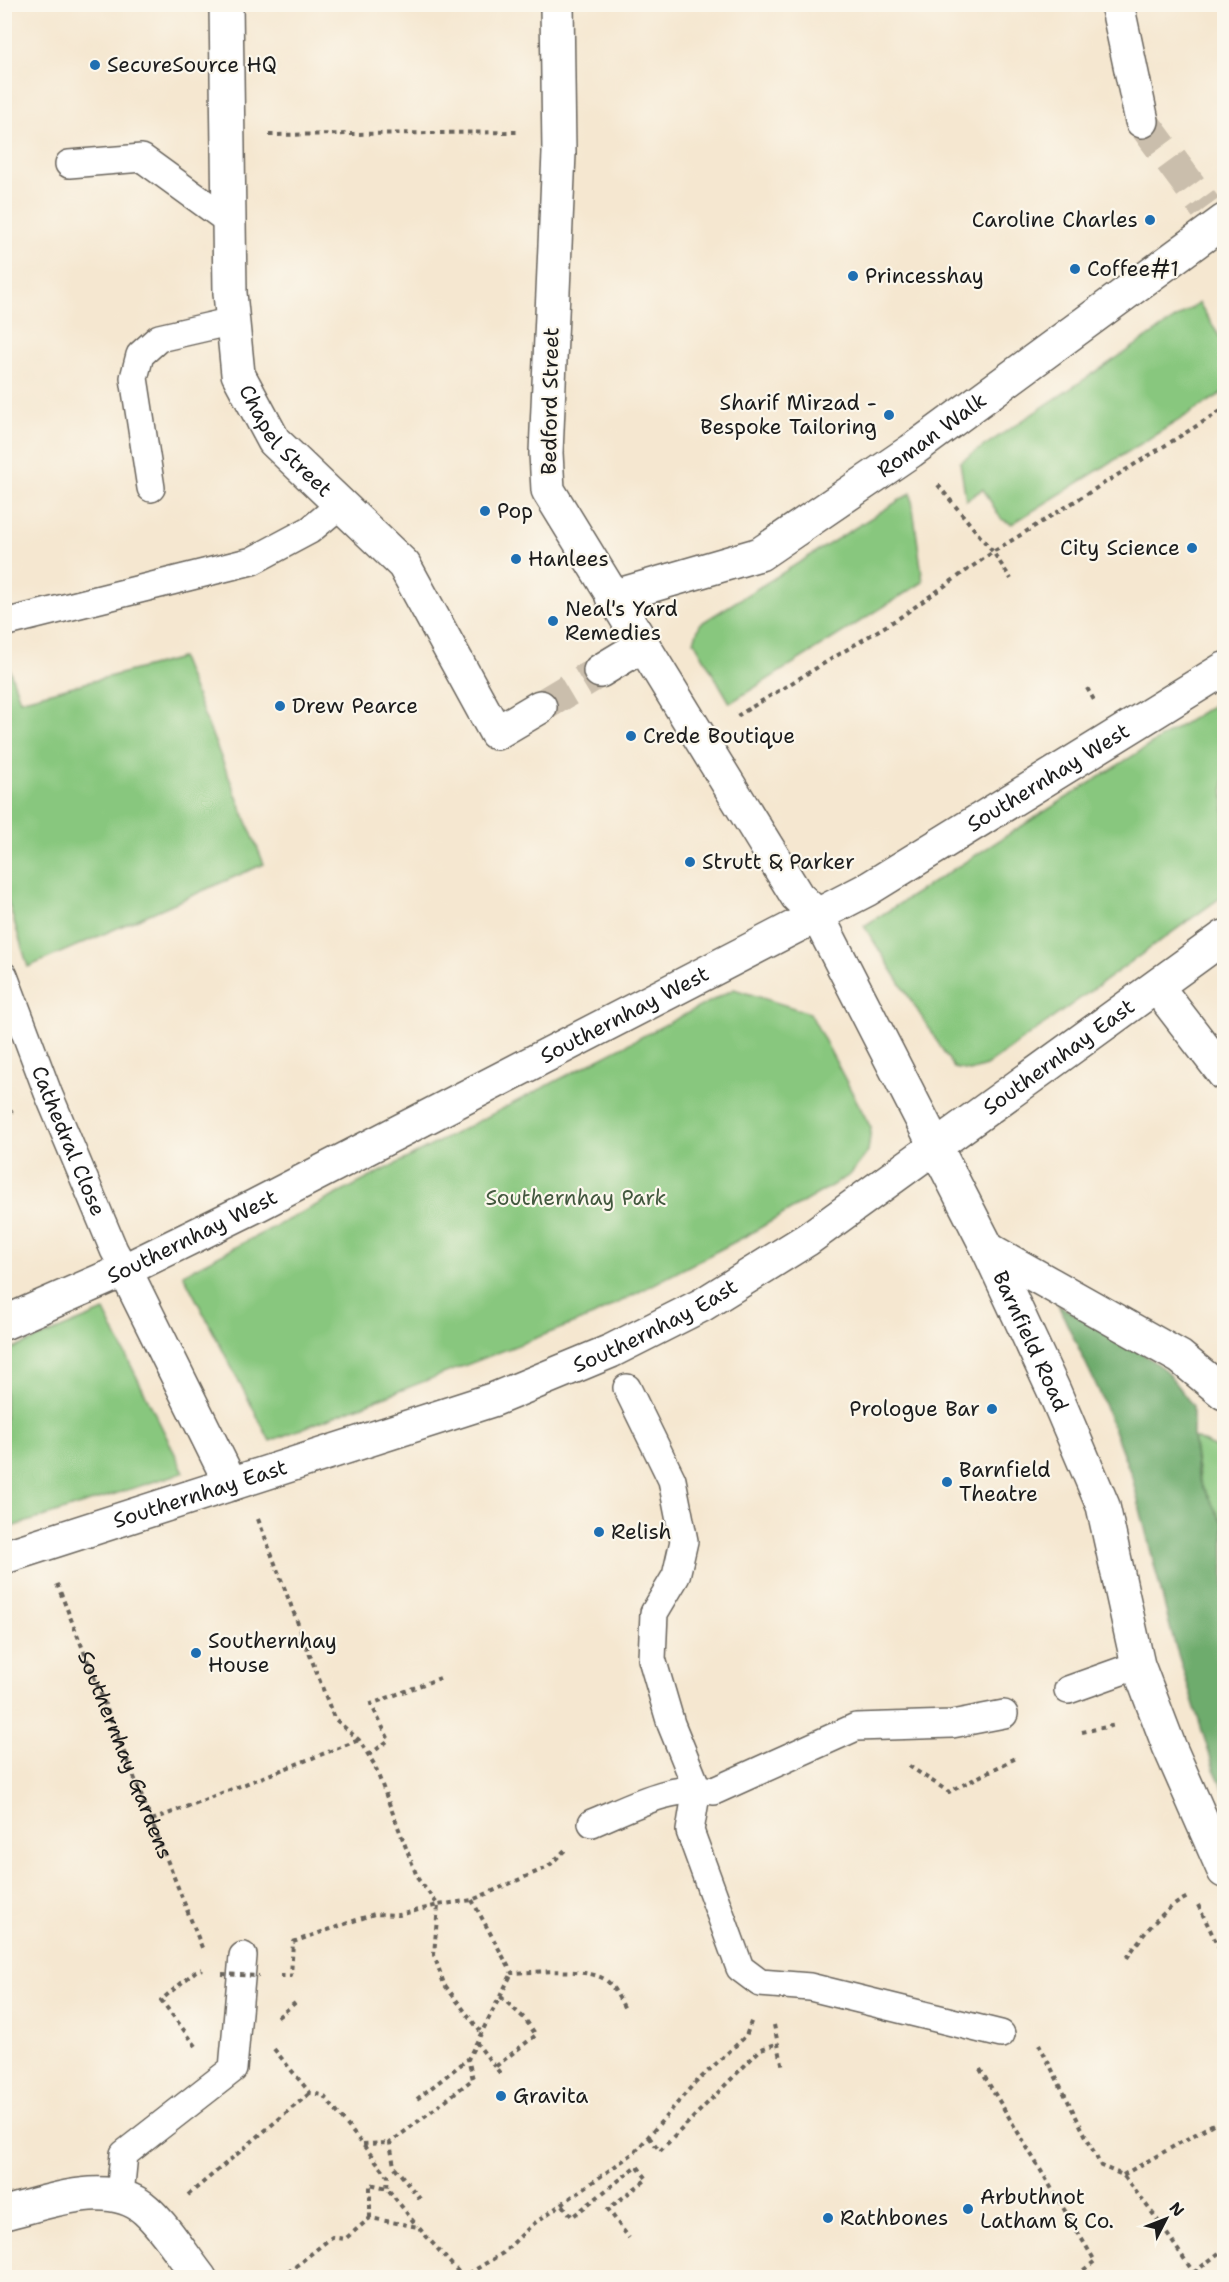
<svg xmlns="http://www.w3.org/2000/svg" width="1229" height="2282" font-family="'Shantell Sans',sans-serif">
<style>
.green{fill:#88c77e;stroke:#52724d;stroke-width:1.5}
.forest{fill:#6eac6d;stroke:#456444;stroke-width:1.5}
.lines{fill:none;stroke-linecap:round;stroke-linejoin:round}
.street-tunnel{stroke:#cabeac;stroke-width:33;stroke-dasharray:33 16;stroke-linecap:butt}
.lane-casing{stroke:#68635b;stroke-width:30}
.street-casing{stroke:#68635b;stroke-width:36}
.path{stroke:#68635b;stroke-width:4;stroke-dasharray:4.5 4.5;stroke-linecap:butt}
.lane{stroke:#fff;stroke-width:27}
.street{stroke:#fff;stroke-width:33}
.path-bridge{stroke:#68635b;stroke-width:4;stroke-dasharray:4.5 4.5;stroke-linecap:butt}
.poi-dot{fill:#1f6fb2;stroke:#fbf7ec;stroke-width:2}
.labels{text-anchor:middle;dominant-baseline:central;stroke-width:4.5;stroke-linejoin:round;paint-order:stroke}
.poi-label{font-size:21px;fill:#1c1c1c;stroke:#fbf7ec;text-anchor:start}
.street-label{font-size:21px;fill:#1c1c1c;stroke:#fbf7ec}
.park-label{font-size:21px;fill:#42583e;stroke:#fbf7ec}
</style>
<rect width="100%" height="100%" fill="#fbf7ec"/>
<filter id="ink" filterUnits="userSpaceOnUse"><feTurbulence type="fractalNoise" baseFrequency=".0167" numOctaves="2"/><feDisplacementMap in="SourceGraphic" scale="12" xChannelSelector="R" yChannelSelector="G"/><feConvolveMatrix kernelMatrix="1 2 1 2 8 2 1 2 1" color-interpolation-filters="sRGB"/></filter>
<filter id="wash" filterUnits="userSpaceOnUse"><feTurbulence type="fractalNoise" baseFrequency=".008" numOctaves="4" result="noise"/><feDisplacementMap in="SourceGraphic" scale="24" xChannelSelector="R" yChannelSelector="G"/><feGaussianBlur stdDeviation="1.35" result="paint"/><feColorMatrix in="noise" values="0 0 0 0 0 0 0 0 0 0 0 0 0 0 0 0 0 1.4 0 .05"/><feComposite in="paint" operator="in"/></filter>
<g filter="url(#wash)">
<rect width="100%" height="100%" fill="#f5e7d0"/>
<path class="green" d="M1199 303 1224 344V392L1012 524 1001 519 983 489 966 500 960 462Z
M911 493 923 582 730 703 694 641 700 624Z
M5 656 20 700 181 658 264 864 28 967 5 892Z
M1224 698V895L986 1066 970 1071 954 1068 864 926Z
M734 989 810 1013 871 1128 868 1152 850 1175 748 1235 593 1316 270 1441 183 1274Z
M104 1311 184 1472 5 1529V1352Z
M1193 1437 1224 1452V1525L1200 1484Z"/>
<path class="forest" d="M1058 1305 1128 1343 1165 1370 1193 1406V1437L1197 1473 1201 1484 1224 1525V1790L1214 1769 1172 1635 1132 1477 1099 1391Z"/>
</g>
<g filter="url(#ink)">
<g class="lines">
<path class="street-tunnel" d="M1142 121 1206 208
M540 707 600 671"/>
<defs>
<g id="lane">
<path d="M69 164 142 158 230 222"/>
<path d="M151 488 134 378 140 355 159 338 233 321"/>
<path d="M4 623 252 561 310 530 340 505"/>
<path id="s2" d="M4 976 48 1093 114 1250 125 1270"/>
<path d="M627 1388 672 1480 684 1541 676 1576 654 1613 652 1659 671 1724 697 1788 690 1831 740 1968 760 1983 810 1987 1001 2034"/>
<path d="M1068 1690 1138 1665"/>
<path d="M592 1823C631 1807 671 1784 714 1791L856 1727 952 1724 1004 1714"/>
<path d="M120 2195 124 2154 233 2069 243 1956"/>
</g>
<g id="street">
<path id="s3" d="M226 4 230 293 238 374 274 441 404 565 496 733 540 707"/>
<path id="s4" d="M557 4 559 153 546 453 548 490 797 896 817 915 988 1249 1054 1391 1103 1506 1138 1665 1169 1746 1224 1871"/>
<path d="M1117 4 1142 121"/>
<path id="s5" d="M612 597 760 554 911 451 1224 221"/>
<path d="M600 671 643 645"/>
<path d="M1157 987 1224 1074"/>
<path d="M988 1249 1180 1357 1224 1393"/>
<path d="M125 1270 231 1484"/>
<path id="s6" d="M4 1323 125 1270 255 1206 868 889 1224 669"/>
<path id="s7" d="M4 1557 495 1399 611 1351 702 1305 808 1239 1224 937"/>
<path d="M4 2213C47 2203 109 2177 146 2210 167 2229 182 2255 200 2278"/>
</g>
</defs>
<use href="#lane" class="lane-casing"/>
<use href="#street" class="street-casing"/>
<g class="path">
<path d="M269 135 517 132"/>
<path d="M938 485 993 552 1011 579"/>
<path d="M1087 688 1094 700"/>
<path d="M737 716 899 618 993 552 1224 409"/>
<path d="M4 1116 13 1111"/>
<path d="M258 1519 334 1718 359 1740 374 1764 418 1879 438 1905 472 1900 548 1867 565 1850"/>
<path id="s1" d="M57 1584 203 1950"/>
<path d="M1082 1732 1116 1725"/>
<path d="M369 1755 389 1740 371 1704 440 1678"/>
<path d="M909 1766 949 1792 1018 1757"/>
<path d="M152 1820 359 1740"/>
<path d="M472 1900 512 1973C532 1972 592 1967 607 1981 614 1987 620 2000 625 2009"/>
<path d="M1198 1905 1224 1958"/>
<path d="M1127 1958C1142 1935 1164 1907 1190 1896"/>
<path d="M280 1976H291L293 1942 374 1914 399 1915 438 1905 434 1955 444 1984 480 2031"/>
<path d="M278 2017 295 2003"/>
<path d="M774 2025 783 2068"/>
<path d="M476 2042 495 2067"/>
<path d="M1039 2044 1101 2166 1123 2175 1154 2215 1194 2273"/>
<path d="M196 2046 161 2000 196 1971 202 1969"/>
<path d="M274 2049 310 2093 323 2095 388 2176 387 2188 417 2226"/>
<path d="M980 2069 1095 2261 1073 2278"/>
<path d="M500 2073 495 2067 536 2035 525 2019 500 1996"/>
<path d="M417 2099 468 2059"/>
<path d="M649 2137 660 2151 761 2049 779 2043"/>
<path d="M363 2144 390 2143"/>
<path d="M1123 2175 1224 2118"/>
<path d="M188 2195 310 2093"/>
<path d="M420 2199 394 2166 390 2143 473 2079 468 2059 512 1973"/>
<path d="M563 2205 572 2217 637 2166 647 2179 608 2209 629 2238"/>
<path d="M370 2218V2184L387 2188"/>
<path d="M281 2278 332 2237 345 2239 370 2218 418 2227 463 2277 503 2253 532 2225 635 2152 692 2086 746 2036 752 2019"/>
<path d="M1187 2278 1224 2249"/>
</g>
<use href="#lane" class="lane"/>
<use href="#street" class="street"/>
<path class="path-bridge" d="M222 1974 259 1976"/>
</g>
</g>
<g class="poi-dot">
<circle cx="95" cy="65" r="6"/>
<circle cx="1150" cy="220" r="6"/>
<circle cx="1075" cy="269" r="6"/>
<circle cx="853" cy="276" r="6"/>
<circle cx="889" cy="415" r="6"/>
<circle cx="485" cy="511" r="6"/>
<circle cx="1192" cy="548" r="6"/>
<circle cx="516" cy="559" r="6"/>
<circle cx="553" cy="621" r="6"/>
<circle cx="280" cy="706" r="6"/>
<circle cx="631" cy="736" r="6"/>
<circle cx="690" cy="862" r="6"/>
<circle cx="992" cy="1409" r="6"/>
<circle cx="947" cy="1482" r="6"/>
<circle cx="599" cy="1532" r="6"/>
<circle cx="196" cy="1653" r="6"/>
<circle cx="501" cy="2096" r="6"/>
<circle cx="968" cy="2209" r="6"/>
<circle cx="828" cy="2218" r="6"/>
</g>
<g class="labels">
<g class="poi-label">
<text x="107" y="65">SecureSource HQ</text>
<text x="1138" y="220" text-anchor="end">Caroline Charles</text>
<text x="1087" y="269">Coffee#1</text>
<text x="865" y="276">Princesshay</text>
<text x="877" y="403" text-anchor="end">Sharif Mirzad -<tspan x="877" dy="24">Bespoke Tailoring</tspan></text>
<text x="497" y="511">Pop</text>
<text x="1180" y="548" text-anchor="end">City Science</text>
<text x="528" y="559">Hanlees</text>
<text x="565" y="609">Neal's Yard<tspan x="565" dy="24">Remedies</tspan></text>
<text x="292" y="706">Drew Pearce</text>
<text x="643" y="736">Crede Boutique</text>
<text x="702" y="862">Strutt &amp; Parker</text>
<text x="980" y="1409" text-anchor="end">Prologue Bar</text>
<text x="959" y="1470">Barnfield<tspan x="959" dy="24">Theatre</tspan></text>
<text x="611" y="1532">Relish</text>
<text x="208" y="1641">Southernhay<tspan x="208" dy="24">House</tspan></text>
<text x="513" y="2096">Gravita</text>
<text x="980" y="2197">Arbuthnot<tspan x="980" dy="24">Latham &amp; Co.</tspan></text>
<text x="840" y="2218">Rathbones</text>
</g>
<g class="street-label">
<text transform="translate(550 401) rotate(-89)">Bedford Street</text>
<text stroke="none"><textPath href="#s5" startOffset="363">Roman Walk</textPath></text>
<text stroke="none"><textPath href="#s3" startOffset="453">Chapel Street</textPath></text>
<text stroke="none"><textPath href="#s6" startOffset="1179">Southernhay West</textPath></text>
<text stroke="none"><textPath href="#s6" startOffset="693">Southernhay West</textPath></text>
<text stroke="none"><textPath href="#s7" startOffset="1178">Southernhay East</textPath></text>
<text stroke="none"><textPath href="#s2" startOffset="177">Cathedral Close</textPath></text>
<text stroke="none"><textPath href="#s6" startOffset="207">Southernhay West</textPath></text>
<text stroke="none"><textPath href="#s7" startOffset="692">Southernhay East</textPath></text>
<text stroke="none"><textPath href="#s4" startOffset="1467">Barnfield Road</textPath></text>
<text stroke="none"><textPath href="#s7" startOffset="206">Southernhay East</textPath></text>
<text stroke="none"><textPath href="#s1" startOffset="184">Southernhay Gardens</textPath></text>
</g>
<g class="park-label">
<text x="576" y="1198">Southernhay Park</text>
</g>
</g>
<rect width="1229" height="2282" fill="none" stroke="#fbf7ec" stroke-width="24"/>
<g transform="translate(1166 2219) rotate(48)" stroke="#fbf7ec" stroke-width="4.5" paint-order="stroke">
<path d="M0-4.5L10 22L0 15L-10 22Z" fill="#1c1c1c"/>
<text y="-9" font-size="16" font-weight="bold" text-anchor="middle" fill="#1c1c1c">N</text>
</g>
</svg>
